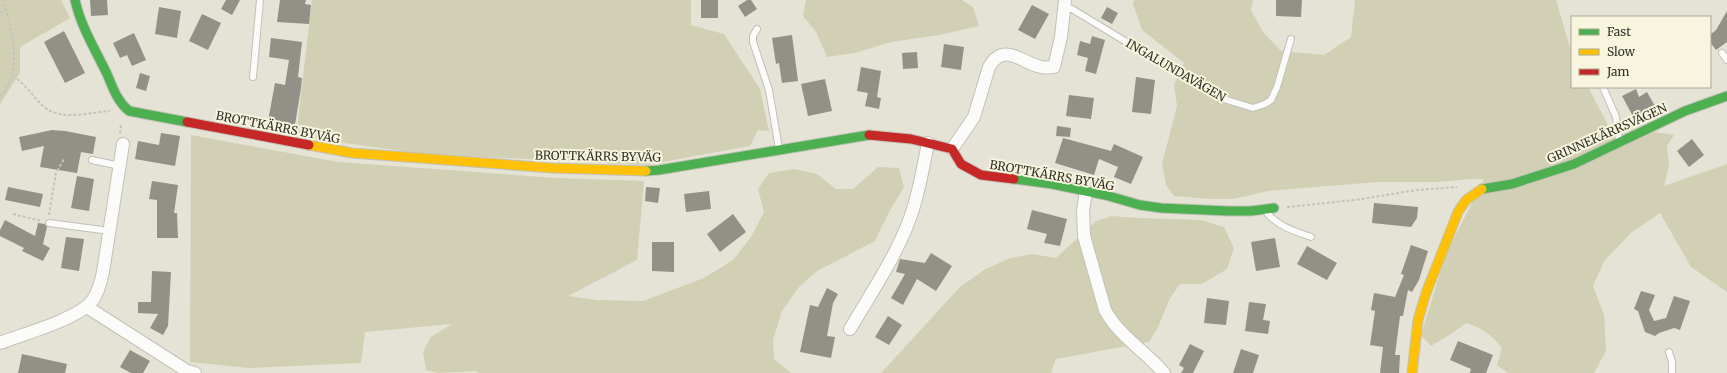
<svg xmlns="http://www.w3.org/2000/svg" width="1727" height="373" font-family="Merriweather,serif">
<style>
.green{fill:#d2d0b4}
.building{fill:#929187}
.lines{fill:none;stroke-linecap:round;stroke-linejoin:round}
.lane-casing{stroke:#c2c1b7;stroke-width:8}
.street-casing{stroke:#c2c1b7;stroke-width:14}
.fast-casing{stroke:#c2c1b7;stroke-width:11}
.slow-casing{stroke:#c2c1b7;stroke-width:11}
.jam-casing{stroke:#c2c1b7;stroke-width:11}
.path{stroke:#c4c4bf;stroke-width:2;stroke-dasharray:3 2;stroke-linecap:butt}
.lane{stroke:#fbfbf9;stroke-width:6}
.street{stroke:#fbfbf9;stroke-width:12}
.fast{stroke:#4caf50;stroke-width:9}
.slow{stroke:#ffc107;stroke-width:9}
.jam{stroke:#c62828;stroke-width:9}
.labels{text-anchor:middle;dominant-baseline:central;stroke-width:4;stroke-linejoin:round;paint-order:stroke}
.street-label{font-size:12px;fill:#323128;stroke:#f7f5dd}
</style>
<rect width="100%" height="100%" fill="#e4e3d6"/>
<path class="green" d="M0 0H61L70 18 20 47V73L0 104Z
M312 0H691V25L724 34 760 89 769 131 758 130 750 146 646 165 422 154 296 136Z
M806 0H962L973 7 979 26 939 35 891 42 855 53 827 57 816 32 803 16Z
M1134 0H1253L1251 10 1263 32 1281 51 1324 55 1351 37 1355 0H1556L1572 54V87H1588L1619 146 1653 132 1674 135 1667 146 1669 165 1664 186 1727 164V292L1691 267 1660 213 1632 232 1605 260 1593 286 1604 315 1606 351 1594 373H1508L1497 365 1502 348C1493 336 1481 327 1466 323L1451 334 1431 346 1421 335 1446 254 1484 179H1470L1438 182H1378L1268 191 1233 199H1211L1174 196 1166 185 1162 164 1177 106 1174 85 1184 63 1142 30 1133 4Z
M191 135 338 162 556 178 644 181 637 260 568 296 597 300 643 301 704 278 733 260 751 237 764 212 758 189 769 173 795 169 817 174 836 189H853L878 167 899 168 904 187 888 214 875 241 817 271 799 287 782 311 773 340 774 359 791 373H478L475 371 439 373 426 370 423 352 431 337 452 324 365 332 361 363 249 368 190 362Z
M1111 216 1138 218 1201 220 1224 227 1234 248 1227 269 1202 284H1180L1169 300 1158 327 1149 342 1056 359 1051 373H881L960 287 984 270 1010 258 1032 254 1056 258 1096 221Z"/>
<path class="building" d="M90 0H107L108 15 91 16Z
M226 0H240L232 15 221 9Z
M280 0H306L305 4 311 5 309 24 277 22Z
M701 0H718V18H701Z
M747 0H751L757 9 745 17 738 6Z
M1276 0H1302L1301 17 1276 16Z
M1032 5 1049 14 1035 39 1018 30Z
M159 7 181 11 177 38 155 34Z
M1107 7 1118 13 1112 24 1101 18Z
M1727 11V42L1716 50 1710 42V35L1716 30Z
M202 14 221 23 208 50 189 41Z
M64 31 85 73 65 83 44 42Z
M134 33 146 60 132 66 127 55 120 58 113 43Z
M792 35 798 81 782 83 779 63 776 64 772 38Z
M1092 36 1105 40 1096 74 1085 71 1088 58 1077 55 1080 41 1090 44Z
M271 38 302 42 298 77 302 78 301 88 294 131 284 129 285 124 268 121 275 83 285 85 289 60 269 57Z
M944 44 964 47 961 70 941 67Z
M917 52 918 68 903 69 902 53Z
M861 67 881 71 877 97 881 98 879 109 865 106 868 93 857 91Z
M140 73 150 76 146 91 136 88Z
M1136 77 1155 80 1151 114 1132 112Z
M825 79 832 111 808 116 801 84Z
M1636 89 1639 97 1647 92 1656 108 1635 120 1622 96Z
M1069 95 1094 98 1091 119 1066 116Z
M1057 126 1071 128 1070 137 1056 136Z
M52 130 65 131 96 137 93 154 81 152 77 173 40 167 44 146 22 151 19 137Z
M161 133 180 136 175 166 135 159 138 141 159 145Z
M1063 138 1111 151 1114 144 1143 157 1131 184 1114 177 1118 167 1099 159 1094 175 1055 163Z
M1692 139 1704 155 1689 167 1677 151Z
M77 176 94 179 89 211 71 208Z
M152 181 178 185 174 213H177L178 238H157V200L149 199Z
M8 187 43 194 40 207 5 200Z
M646 187 660 188 658 203 645 201Z
M709 191 711 209 686 212 684 194Z
M1374 203 1418 207 1417 218 1411 227 1372 223Z
M1032 210 1067 219 1060 246 1044 243 1047 234 1027 229Z
M733 214 746 232 720 252 707 234Z
M5 220 35 236 38 223 45 224 47 227 43 244 50 248 43 261 22 251 24 248 0 236V230Z
M66 237 84 239 79 271 61 268Z
M1275 238 1280 267 1256 271 1251 242Z
M652 242H674V272L652 271Z
M1411 245 1428 251 1419 280 1412 292 1408 290 1403 316H1400L1395 355H1400L1399 373H1380L1383 347 1370 345 1375 311 1371 310 1374 293 1395 297 1404 275 1401 274Z
M1307 246 1337 263 1327 280 1297 264Z
M931 253 952 266 936 291 917 279 903 305 891 298 905 274 896 272 900 259 925 263Z
M152 271 171 272 168 326 163 335 150 328 158 314 138 313V302H151Z
M827 288 838 294 833 303 827 336 835 337 831 358 800 352 810 305 818 307Z
M1641 291 1655 295 1649 310 1654 321 1666 318 1674 296 1690 301 1680 330 1674 328 1659 333 1655 336 1645 332 1638 311 1634 309Z
M1207 298 1229 301 1226 325 1204 323Z
M1249 302 1266 304 1263 320 1270 321 1268 334 1245 331Z
M888 316 902 325 889 345 875 337Z
M1458 341 1493 355 1486 373H1470L1471 369 1450 360Z
M1190 344 1204 351 1193 373H1181L1184 368 1179 365Z
M1241 349 1259 355 1253 373H1233Z
M130 350 150 361 143 373H131L120 367Z
M22 354 67 364 65 373H18Z"/>
<g class="lines">
<defs>
<path id="lane" d="M1064 7 1072 9 1184 77 1227 100 1253 108 1265 104 1271 100 1277 87 1291 39
M757 29 753 36V42L769 90 779 149
M1722 53 1727 60
M253 77 260 0
M1603 87 1616 117 1619 140
M92 160 120 166
M1266 212C1277 226 1294 231 1311 237
M49 223 110 231
M1669 352 1672 362V373"/>
<path id="street" d="M952 149 974 117 989 67C1004 41 1022 63 1041 67 1045 68 1050 67 1054 67L1061 37 1065 0
M1086 191 1083 211 1084 236 1105 310C1118 335 1146 352 1164 373
M87 307 187 371 195 373
M850 329C871 293 896 257 910 218 919 194 923 168 928 143
M0 343C23 334 78 319 92 301 98 293 101 282 103 272L123 144"/>
<path id="fast" d="M75 0C81 27 95 49 107 74 113 88 117 101 129 111L187 122
M646 171 659 170 869 135
M1014 179 1052 184 1105 195 1140 205 1161 208 1228 211H1251L1274 208
M1482 189 1512 184 1574 164 1685 111 1727 96"/>
<path id="slow" d="M309 145 352 153 552 168 646 171
M1412 373 1418 320 1426 293 1458 212 1466 200 1482 189"/>
<path id="jam" d="M187 122 309 145
M869 135 911 139 952 149 961 164 981 175 1014 179"/>
</defs>
<use href="#lane" class="lane-casing"/>
<use href="#street" class="street-casing"/>
<use href="#fast" class="fast-casing"/>
<use href="#slow" class="slow-casing"/>
<use href="#jam" class="jam-casing"/>
<path class="path" d="M0 12 6 11
M13 76C25 84 33 96 43 106 60 122 90 112 110 111
M0 97C24 69 12 33 3 0
M120 133 121 124
M1287 207 1355 200 1417 190 1457 187
M13 214 41 221
M49 215 56 173 64 159"/>
<use href="#lane" class="lane"/>
<use href="#street" class="street"/>
<use href="#fast" class="fast"/>
<use href="#slow" class="slow"/>
<use href="#jam" class="jam"/>
</g>
<g class="labels">
<g class="street-label">
<text transform="translate(1176 70) rotate(30)">INGALUNDAVÄGEN</text>
<text transform="translate(278 127) rotate(11)">BROTTKÄRRS BYVÄG</text>
<text transform="translate(1607 133) rotate(-24)">GRINNEKÄRRSVÄGEN</text>
<text transform="translate(598 156) rotate(1)">BROTTKÄRRS BYVÄG</text>
<text transform="translate(1052 175) rotate(10)">BROTTKÄRRS BYVÄG</text>
</g>
</g>
<rect x="1571" y="16" width="140" height="72" fill="#f7f5dd" stroke="#a8a795"/>
<rect x="1579" y="29" width="20" height="6" fill="#4caf50" stroke="#a8a795"/>
<text x="1607" y="36" font-size="12" fill="#323128">Fast</text>
<rect x="1579" y="49" width="20" height="6" fill="#ffc107" stroke="#a8a795"/>
<text x="1607" y="56" font-size="12" fill="#323128">Slow</text>
<rect x="1579" y="69" width="20" height="6" fill="#c62828" stroke="#a8a795"/>
<text x="1607" y="76" font-size="12" fill="#323128">Jam</text>
</svg>
